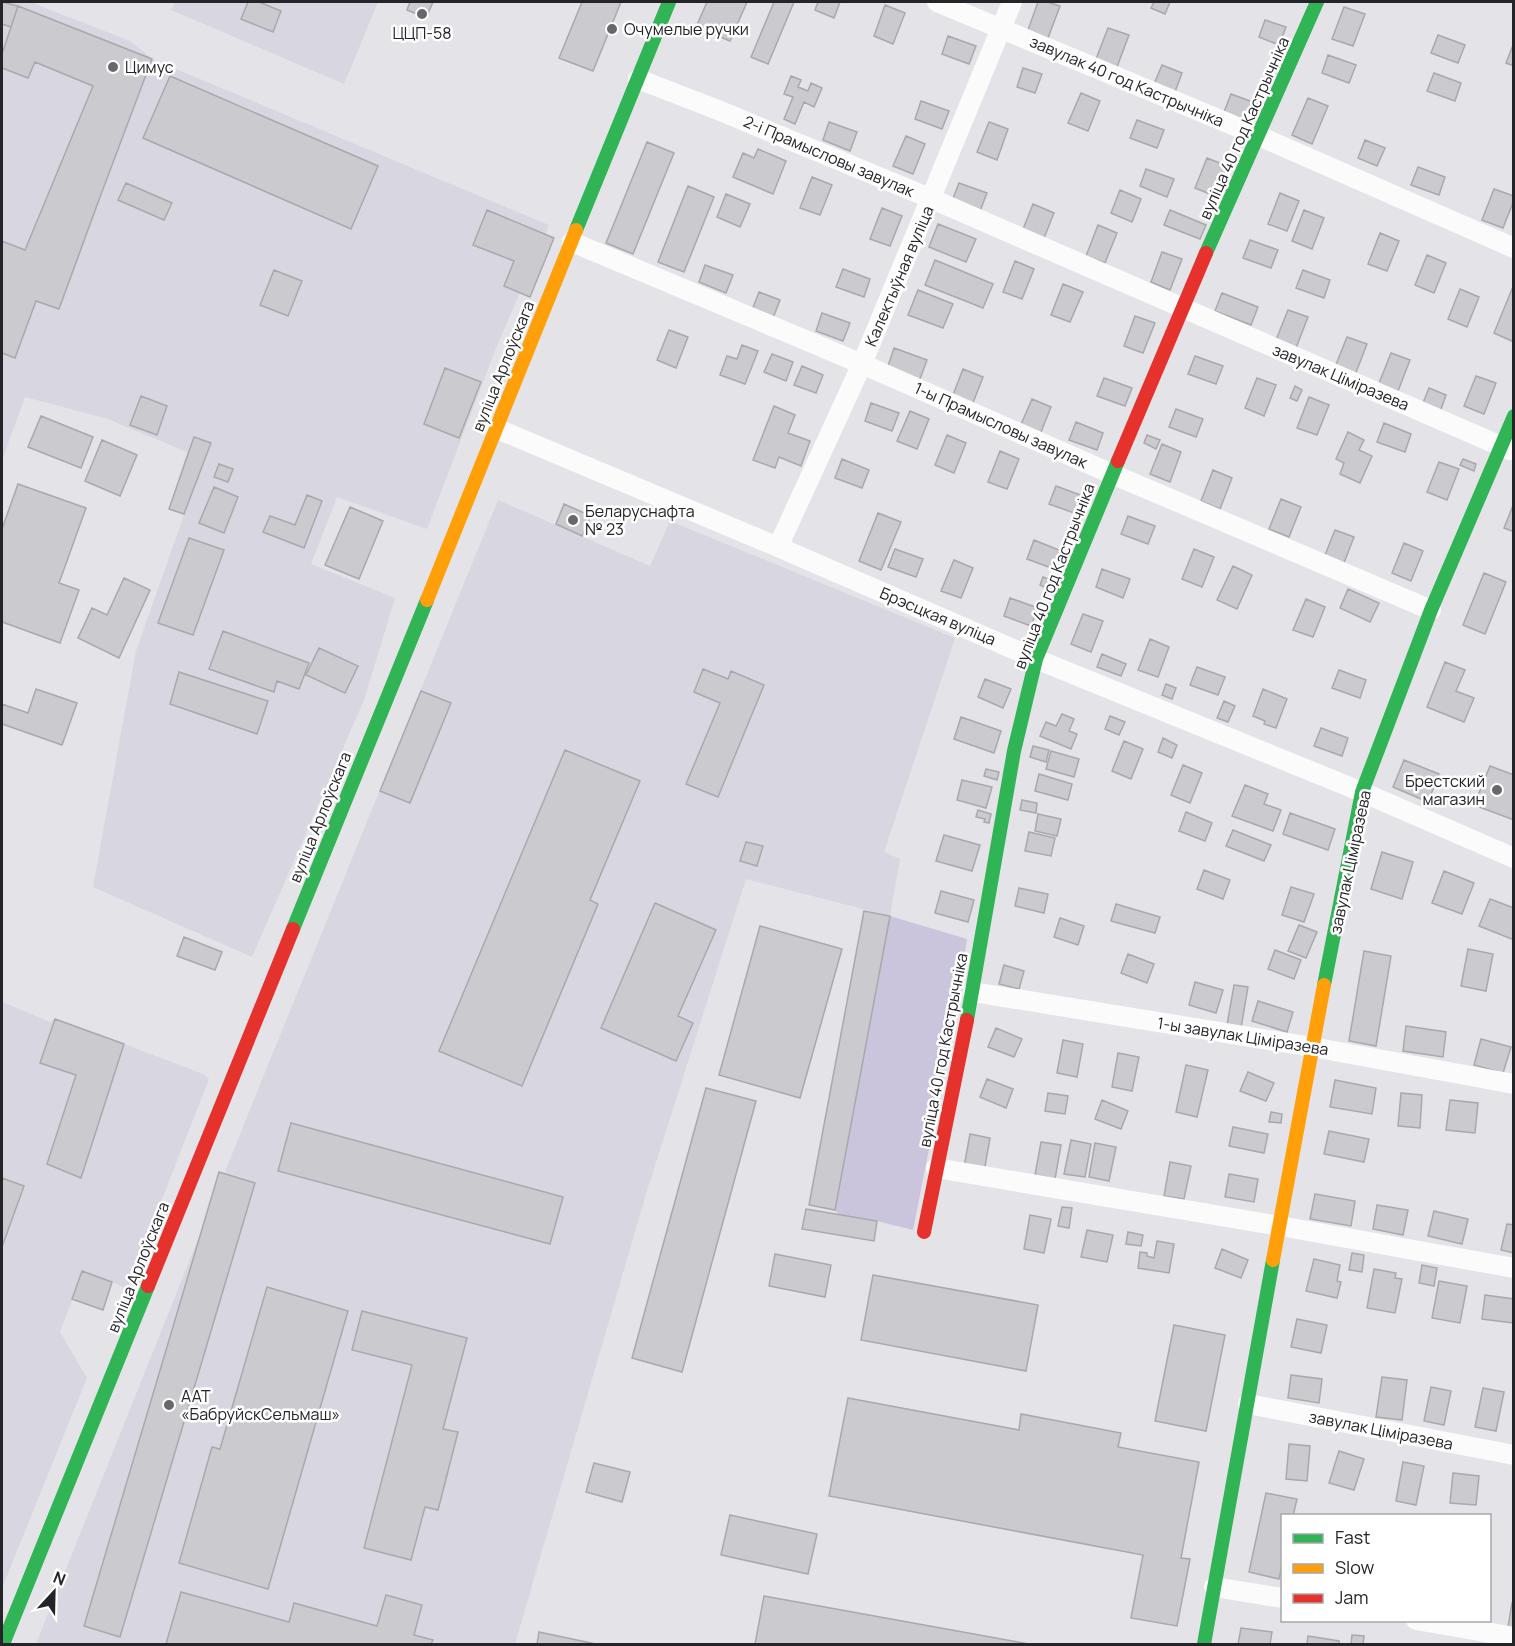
<svg xmlns="http://www.w3.org/2000/svg" width="1515" height="1646" font-family="Manrope,sans-serif">
<style>
.built{fill:#d8d6e1}
.green{fill:#cac4dc}
.building{fill:#cbcbcf;stroke:#a9a8ac;stroke-width:1.5}
.lines{fill:none;stroke-linecap:round;stroke-linejoin:round}
.street{stroke:#fbfbfc;stroke-width:20}
.fast{stroke:#30b455;stroke-width:14}
.slow{stroke:#ff9f0a;stroke-width:14}
.jam{stroke:#e5322d;stroke-width:14}
.poi-dot{fill:#68676b;stroke:#fff;stroke-width:2}
.labels{text-anchor:middle;dominant-baseline:central;stroke-width:5;stroke-linejoin:round;paint-order:stroke}
.poi-label{font-size:16px;fill:#252428;stroke:#fff;text-anchor:start}
.street-label{font-size:16px;fill:#252428;stroke:#fff}
</style>
<rect width="100%" height="100%" fill="#e3e3e8"/>
<path class="built" d="M2 2H30L130 41 152 59 549 225 494 353 427 529 337 497 311 564 395 598 364 700 252 957 93 887 136 651 184 515 169 509 187 452 108 419 25 397 2 460Z
M175 2H378L344 84 171 10Z
M498 500 650 566 670 521 955 638 884 852 900 859 890 916 746 879 646 1194 515 1644H36L255 1097Z
M2 1002 50 1022 55 1019 124 1044 203 1074 209 1079 127 1289 112 1282 103 1310 72 1300 60 1332 87 1378 2 1588Z"/>
<path class="green" d="M890 916 967 939 948 1053 913 1230 877 1221 839 1215 835 1210Z"/>
<path class="building" d="M2 2 18 6 11 27 2 24Z
M248 2H259L281 11 273 32 241 19Z
M410 2H433L426 18 407 10Z
M582 2H621L593 71 559 58Z
M707 2H747L730 41 696 27Z
M774 2H794L768 64 751 57Z
M818 2H840L834 18 815 10Z
M1038 2H1047L1060 6 1048 38 1028 30Z
M1154 2H1170L1165 14 1151 8Z
M885 5 905 13 893 44 874 36Z
M18 6 152 59 100 197 59 309 36 301 15 358 2 353V241L25 250 93 86 35 62 28 78 2 68V54Z
M1344 7 1365 14 1353 46 1332 39Z
M1265 20 1286 27 1279 45 1259 37Z
M1108 28 1129 35 1117 67 1096 59Z
M1438 35 1465 45 1458 63 1431 53Z
M948 36 976 46 969 64 942 54Z
M1513 45H1514V66L1506 63Z
M1328 55 1356 65 1349 83 1322 73Z
M1162 65 1182 73 1175 92 1154 84Z
M1023 68 1042 74 1035 93 1017 87Z
M1434 73 1461 83 1455 101 1427 91Z
M170 76 378 166 351 229 143 138Z
M791 76 801 80 798 87 808 91 811 83 822 88 814 107 804 102 795 124 784 119 793 97 784 94Z
M1081 93 1100 101 1088 131 1068 123Z
M1231 94 1258 104 1251 122 1224 112Z
M1308 98 1328 106 1312 144 1292 135Z
M921 101 949 111 942 129 915 119Z
M1137 120 1164 130 1157 148 1130 138Z
M829 122 857 132 850 151 823 140Z
M989 122 1008 129 997 160 977 152Z
M906 136 925 144 913 174 893 166Z
M1365 140 1385 148 1377 166 1358 158Z
M647 142 674 153 633 254 606 243Z
M758 149 786 161 773 194 733 177 743 153 754 158Z
M1207 158 1227 166 1215 196 1195 188Z
M1418 167 1445 177 1439 195 1411 185Z
M1146 169 1174 179 1167 197 1140 186Z
M812 177 832 185 820 215 800 208Z
M126 183 172 203 164 220 118 200Z
M959 183 987 193 980 211 952 201Z
M688 186 714 197 684 272 658 262Z
M1494 189 1514 196V200L1503 228 1482 220Z
M1120 190 1141 199 1132 222 1111 213Z
M1280 193 1299 201 1287 231 1268 224Z
M726 194 750 204 740 227 717 217Z
M1033 204 1054 213 1044 238 1023 229Z
M882 208 902 216 890 246 870 239Z
M487 210 554 238 530 297 504 286 514 261 473 245Z
M1170 210 1206 225 1200 239 1164 225Z
M1304 210 1324 218 1312 249 1292 241Z
M938 224 976 239 966 262 929 247Z
M1098 225 1117 233 1105 263 1086 256Z
M1380 233 1399 241 1387 271 1368 264Z
M1250 240 1278 250 1271 268 1243 258Z
M1162 252 1182 259 1170 290 1151 282Z
M1427 255 1446 263 1434 293 1415 285Z
M935 260 993 284 983 308 925 285Z
M1015 261 1034 269 1022 299 1003 292Z
M705 265 733 275 726 293 699 282Z
M843 269 870 279 864 297 836 287Z
M274 270 302 281 288 316 260 305Z
M1303 270 1330 280 1324 298 1296 288Z
M1063 284 1083 292 1070 322 1051 315Z
M1460 289 1479 297 1467 327 1448 319Z
M1512 289 1514 290V342L1494 333Z
M918 290 953 304 943 328 908 315Z
M759 292 780 300 773 318 752 310Z
M1222 293 1258 307 1251 325 1215 311Z
M1288 310 1308 317 1296 348 1276 340Z
M822 313 850 323 843 341 816 331Z
M1135 316 1155 323 1143 353 1124 346Z
M669 330 688 337 676 368 657 360Z
M1347 337 1367 344 1355 375 1335 367Z
M742 345 758 351 745 384 720 375 727 356 737 359Z
M894 348 927 360 918 384 886 372Z
M1391 353 1410 360 1398 391 1379 383Z
M772 354 793 362 786 381 764 372Z
M1195 356 1223 366 1216 384 1188 374Z
M802 366 823 375 816 393 794 385Z
M445 368 481 382 459 438 424 424Z
M963 369 983 377 971 408 951 400Z
M1476 376 1496 383 1484 414 1464 406Z
M1104 378 1132 388 1125 406 1097 396Z
M1257 378 1276 385 1264 416 1245 408Z
M1295 386 1302 390 1297 401 1290 398Z
M1429 388 1446 395 1439 415 1421 408Z
M141 396 167 406 157 435 130 425Z
M1309 397 1329 405 1317 435 1297 428Z
M1032 399 1051 407 1039 437 1019 429Z
M871 403 899 413 892 431 865 421Z
M774 406 795 415 788 433 810 441 801 466 779 457 775 468 753 460Z
M1176 409 1203 419 1196 437 1169 427Z
M910 411 929 419 917 449 897 441Z
M41 416 93 437 81 468 28 447Z
M1076 422 1103 433 1097 450 1069 440Z
M1384 423 1411 434 1405 452 1377 442Z
M1348 432 1364 440 1359 450 1372 456 1360 483 1340 474 1344 463 1336 459Z
M947 435 966 443 954 473 935 465Z
M1147 435 1160 440 1156 449 1144 443Z
M194 437 211 443 184 514 169 509Z
M102 440 137 455 120 496 85 481Z
M1162 444 1181 452 1170 482 1150 474Z
M1000 451 1019 459 1007 489 988 482Z
M842 459 869 470 862 488 835 478Z
M1463 459 1476 464 1474 471 1460 465Z
M1439 462 1459 469 1447 500 1427 492Z
M219 464 233 469 228 482 214 477Z
M1213 470 1232 478 1220 509 1201 501Z
M18 484 86 508 59 583 79 590 60 643 2 622V529Z
M1056 486 1083 496 1077 514 1049 504Z
M214 487 238 497 224 533 199 523Z
M307 495 322 501 304 548 263 532 270 516 295 525Z
M1281 499 1301 507 1289 537 1269 529Z
M1514 503V532L1504 528Z
M564 504 591 516 582 536 556 524Z
M350 507 383 521 359 579 325 565Z
M878 513 901 522 881 570 859 561Z
M1128 516 1155 526 1148 544 1121 534Z
M1335 530 1354 537 1342 568 1323 560Z
M189 538 224 550 193 635 158 623Z
M1034 540 1061 551 1054 569 1027 559Z
M1404 543 1423 551 1411 581 1392 573Z
M895 549 923 559 916 577 888 567Z
M1194 549 1214 557 1202 587 1182 579Z
M954 560 973 568 961 598 941 591Z
M1233 566 1252 575 1237 609 1217 600Z
M1102 569 1130 579 1123 598 1096 587Z
M1484 573 1506 582 1485 634 1463 625Z
M1043 577 1057 583 1053 591 1040 585Z
M124 578 150 590 119 658 78 638 92 608 107 615Z
M1348 589 1379 603 1370 622 1340 608Z
M1010 598 1038 608 1031 626 1004 616Z
M1306 599 1325 607 1313 637 1293 630Z
M1083 614 1103 621 1091 652 1071 644Z
M223 631 309 663 299 689 277 681 274 692 209 669Z
M1150 639 1169 647 1158 677 1138 670Z
M319 648 358 666 345 693 306 675Z
M1102 654 1126 664 1121 676 1097 667Z
M1445 662 1465 670 1456 691 1474 698 1464 722 1427 707Z
M1197 667 1225 677 1218 695 1190 685Z
M703 669 728 679 731 671 764 685 718 797 686 784 720 703 694 692Z
M1339 670 1366 680 1360 698 1332 688Z
M179 672 268 701 257 734 170 704Z
M985 679 1011 689 1003 708 978 697Z
M1166 684 1176 688 1172 699 1162 695Z
M36 689 77 703 62 745 2 724V704L28 713Z
M1263 689 1287 699 1276 728 1264 724 1265 721 1253 716Z
M421 691 451 703 410 803 380 791Z
M1224 701 1235 706 1228 722 1217 718Z
M1062 714 1074 719 1069 731 1077 734 1071 749 1040 736 1046 722 1056 726Z
M1110 716 1125 722 1119 735 1105 729Z
M961 717 1001 731 994 753 954 739Z
M1321 728 1348 738 1342 756 1314 746Z
M1163 738 1177 745 1172 758 1158 752Z
M1124 741 1143 749 1131 779 1112 771Z
M1033 746 1049 750 1046 762 1030 757Z
M565 750 640 781 590 900 598 904 522 1086 439 1051Z
M1051 751 1079 759 1074 777 1046 769Z
M1404 760 1439 774 1428 802 1393 787Z
M1183 765 1202 773 1190 803 1171 795Z
M1490 766 1514 775V820L1474 805Z
M986 769 999 772 997 780 984 776Z
M1039 774 1072 784 1068 800 1035 791Z
M962 780 992 787 986 808 957 800Z
M1245 785 1268 794 1264 804 1281 810 1273 831 1232 816Z
M1022 800 1037 803 1036 813 1020 810Z
M978 810 991 814 989 823 984 822 985 819 976 817Z
M1186 812 1212 823 1205 841 1179 831Z
M1290 813 1335 829 1328 850 1283 834Z
M1038 814 1061 819 1057 836 1035 831Z
M1233 830 1271 845 1264 861 1226 846Z
M1029 832 1055 838 1051 856 1025 851Z
M944 835 980 845 972 871 936 861Z
M746 842 763 846 757 866 740 861Z
M1382 852 1413 862 1402 899 1371 889Z
M1204 870 1230 880 1223 899 1197 889Z
M1444 871 1474 883 1462 914 1432 903Z
M1291 887 1314 894 1304 922 1282 915Z
M1019 888 1048 894 1044 913 1015 906Z
M941 891 974 900 968 922 935 913Z
M1490 899 1514 908V940L1479 926Z
M655 903 716 930 678 1016 693 1023 676 1061 601 1028Z
M1116 904 1160 917 1155 933 1111 921Z
M864 911 890 916 835 1210 809 1205Z
M1060 918 1084 926 1078 945 1054 937Z
M1299 925 1317 932 1306 958 1288 951Z
M760 926 842 949 800 1098 719 1075Z
M184 937 222 952 215 970 177 956Z
M1468 949 1493 954 1486 991 1461 986Z
M1275 950 1301 960 1294 979 1268 969Z
M1364 951 1391 956 1376 1046 1349 1041Z
M1128 954 1154 964 1147 983 1121 973Z
M1004 965 1024 971 1019 989 999 984Z
M1195 982 1223 990 1216 1013 1189 1005Z
M1234 985 1248 987 1241 1028 1227 1025Z
M1258 1001 1293 1012 1287 1032 1252 1021Z
M55 1019 124 1044 81 1178 47 1164 76 1075 40 1063Z
M1406 1026 1446 1032 1443 1057 1403 1051Z
M996 1028 1022 1039 1014 1057 988 1047Z
M1481 1039 1511 1047 1503 1073 1474 1065Z
M1063 1040 1083 1044 1077 1077 1057 1073Z
M1118 1053 1139 1057 1132 1091 1112 1087Z
M1186 1065 1208 1070 1197 1117 1176 1112Z
M1248 1072 1274 1083 1266 1101 1240 1091Z
M987 1079 1013 1089 1006 1108 980 1097Z
M1335 1080 1376 1088 1372 1114 1330 1107Z
M706 1088 756 1101 682 1372 632 1358Z
M1048 1093 1068 1096 1065 1114 1045 1111Z
M1401 1093 1422 1095 1420 1128 1398 1126Z
M1102 1100 1128 1111 1121 1129 1095 1119Z
M1450 1100 1478 1103 1475 1133 1446 1130Z
M1271 1112 1282 1114 1281 1123 1269 1122Z
M291 1123 563 1197 550 1244 278 1171Z
M1233 1127 1268 1134 1264 1153 1229 1146Z
M1329 1131 1369 1139 1364 1162 1324 1154Z
M970 1134 990 1138 984 1172 964 1167Z
M1071 1140 1091 1144 1085 1177 1064 1174Z
M1041 1142 1061 1145 1055 1179 1035 1175Z
M1095 1143 1116 1147 1109 1181 1089 1177Z
M1170 1162 1191 1166 1184 1199 1164 1196Z
M219 1172 255 1183 120 1637 84 1626Z
M1229 1174 1258 1179 1254 1202 1225 1197Z
M2 1178 24 1186 2 1247Z
M1315 1194 1355 1201 1351 1226 1310 1219Z
M1377 1205 1408 1210 1403 1235 1373 1229Z
M1062 1207 1072 1208 1069 1228 1058 1226Z
M806 1209 877 1221 874 1241 802 1229Z
M1434 1211 1468 1219 1462 1244 1428 1236Z
M1030 1215 1051 1219 1044 1253 1024 1249Z
M1507 1224 1514 1225V1253L1501 1250Z
M1087 1230 1113 1235 1107 1262 1081 1257Z
M1128 1232 1143 1235 1141 1246 1126 1244Z
M1157 1241 1174 1244 1169 1273 1138 1268 1140 1252 1147 1253V1256L1154 1258Z
M1222 1249 1248 1260 1241 1278 1215 1268Z
M1352 1253 1364 1255 1362 1272 1349 1270Z
M775 1254 831 1265 825 1297 769 1286Z
M1314 1259 1340 1265 1337 1281 1341 1282 1337 1298 1306 1291Z
M1422 1265 1437 1268 1434 1286 1419 1283Z
M1374 1269 1396 1273 1395 1278 1402 1279 1395 1313 1367 1308Z
M82 1271 112 1282 103 1310 72 1299Z
M873 1275 1038 1305 1026 1371 861 1340Z
M1439 1281 1467 1286 1460 1323 1432 1318Z
M267 1287 348 1311 268 1589 179 1563 212 1447 220 1449Z
M1485 1295 1514 1299 1513 1323 1482 1319Z
M362 1311 467 1338 443 1429 458 1432 438 1510 425 1507 411 1560 364 1548 412 1365 352 1350Z
M1297 1319 1327 1325 1321 1353 1291 1347Z
M1174 1325 1225 1335 1206 1431 1155 1421Z
M1291 1375 1322 1379 1319 1403 1288 1398Z
M1382 1377 1407 1380 1402 1420 1376 1417Z
M1431 1387 1451 1391 1444 1425 1424 1421Z
M1483 1388 1504 1392 1496 1431 1475 1427Z
M848 1398 1019 1430 1021 1414 1121 1433 1118 1447 1199 1462 1181 1558 1190 1559 1177 1626 1131 1618 1143 1555 829 1496Z
M1289 1444 1310 1446 1307 1481 1286 1479Z
M1339 1451 1364 1459 1354 1490 1329 1483Z
M1403 1462 1424 1466 1416 1505 1396 1501Z
M594 1463 630 1472 622 1502 586 1492Z
M1453 1473 1479 1476 1476 1505 1450 1503Z
M1266 1493 1297 1499 1293 1516H1282V1565L1279 1579 1249 1572Z
M730 1515 817 1534 808 1574 721 1555Z
M181 1592 289 1622 294 1603 377 1626 386 1595 422 1605 414 1635 433 1640 431 1644H166Z
M764 1596 1029 1644H755Z
M1512 1603 1514 1604V1628L1508 1627Z
M1241 1628 1272 1632 1270 1644H1238Z
M539 1632 596 1644H537Z
M1352 1635 1364 1636 1363 1644H1351Z
M1308 1636 1339 1641V1644H1307Z"/>
<g class="lines">
<path class="street" d="M937 2 1259 136 1514 248
M638 79 718 110 932 199 1510 450
M572 242 862 364 1112 474 1431 610
M495 428 778 547 1036 659 1362 792 1514 858
M778 547 862 364 1012 2
M973 992 1312 1047 1514 1084
M936 1168 1280 1226 1514 1268
M1248 1404 1514 1455
M1214 1587 1282 1598
M1416 1620 1514 1637"/>
<path class="fast" d="M576 230 669 2
M1206 253 1317 2
M293 929 427 600
M1324 985 1362 792 1431 610 1514 416
M967 1020 1014 751 1036 659 1118 461
M3 1644 148 1286
M1204 1644 1273 1260"/>
<path class="slow" d="M427 600 576 230
M1273 1260 1324 985"/>
<path class="jam" d="M1118 461 1206 253
M924 1232 967 1020
M148 1286 293 929"/>
</g>
<g class="poi-dot">
<circle cx="422" cy="14" r="6"/>
<circle cx="612" cy="29" r="6"/>
<circle cx="113" cy="67" r="6"/>
<circle cx="573" cy="520" r="6"/>
<circle cx="1497" cy="790" r="6"/>
<circle cx="169" cy="1405" r="6"/>
</g>
<g class="labels">
<g class="poi-label">
<text x="624" y="29">Очумелые ручки</text>
<text x="422" y="33" text-anchor="middle">ЦЦП-58</text>
<text x="125" y="67">Цимус</text>
<text x="585" y="511">Беларуснафта<tspan x="585" dy="18">№ 23</tspan></text>
<text x="1485" y="781" text-anchor="end">Брестский<tspan x="1485" dy="18">магазин</tspan></text>
<text x="181" y="1396">ААТ<tspan x="181" dy="18">«БабруйскСельмаш»</tspan></text>
</g>
<g class="street-label">
<text transform="translate(1127 81) rotate(23)">завулак 40 год Кастрычніка</text>
<text transform="translate(1244 128) rotate(-66)">вуліца 40 год Кастрычніка</text>
<text transform="translate(829 156) rotate(23)">2-і Прамысловы завулак</text>
<text transform="translate(899 276) rotate(-67)">Калектыўная вуліца</text>
<text transform="translate(503 366) rotate(-68)">вуліца Арлоўскага</text>
<text transform="translate(1341 377) rotate(23)">завулак Ціміразева</text>
<text transform="translate(1001 425) rotate(24)">1-ы Прамысловы завулак</text>
<text transform="translate(1054 576) rotate(-69)">вуліца 40 год Кастрычніка</text>
<text transform="translate(938 616) rotate(23)">Брэсцкая вуліца</text>
<text transform="translate(320 817) rotate(-68)">вуліца Арлоўскага</text>
<text transform="translate(1350 862) rotate(-78)">завулак Ціміразева</text>
<text transform="translate(1243 1036) rotate(9)">1-ы завулак Ціміразева</text>
<text transform="translate(943 1050) rotate(-79)">вуліца 40 год Кастрычніка</text>
<text transform="translate(138 1267) rotate(-68)">вуліца Арлоўскага</text>
<text transform="translate(1381 1430) rotate(11)">завулак Ціміразева</text>
</g>
</g>
<rect width="1515" height="1646" fill="none" stroke="#252428" stroke-width="6"/>
<rect x="1281" y="1514" width="210" height="108" fill="#ffffff" stroke="#a8a7a9" stroke-width="1.5"/>
<rect x="1293" y="1534" width="30" height="9" fill="#30b455" stroke="#a8a7a9" stroke-width="1.5"/>
<text x="1335" y="1544" font-size="18" fill="#252428">Fast</text>
<rect x="1293" y="1564" width="30" height="9" fill="#ff9f0a" stroke="#a8a7a9" stroke-width="1.5"/>
<text x="1335" y="1574" font-size="18" fill="#252428">Slow</text>
<rect x="1293" y="1594" width="30" height="9" fill="#e5322d" stroke="#a8a7a9" stroke-width="1.5"/>
<text x="1335" y="1604" font-size="18" fill="#252428">Jam</text>
<g transform="translate(54 1592) rotate(22)" stroke="#ffffff" stroke-width="4.5" paint-order="stroke">
<path d="M0-4.5L10 22L0 15L-10 22Z" fill="#252428"/>
<text y="-9" font-size="16" font-weight="bold" text-anchor="middle" fill="#252428">N</text>
</g>
</svg>
